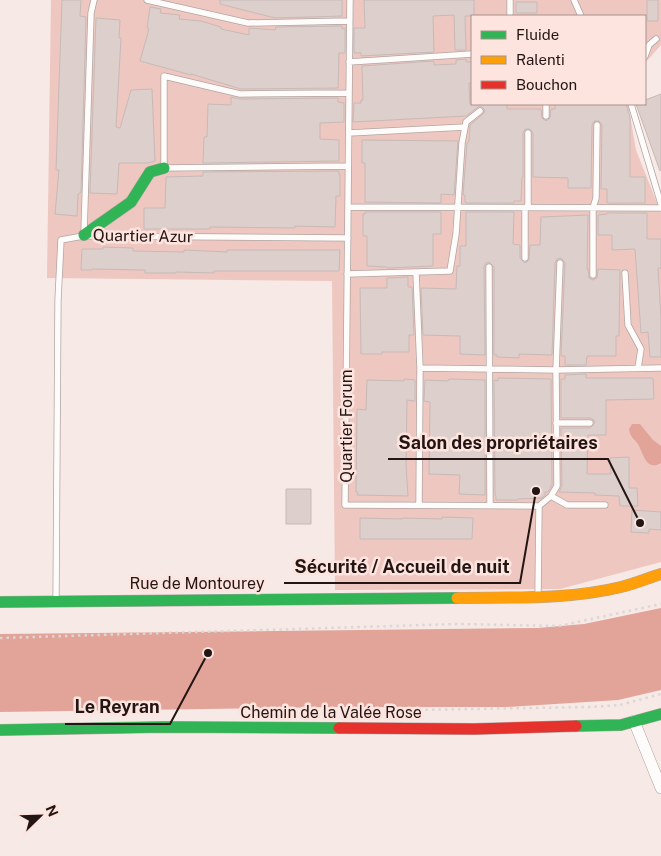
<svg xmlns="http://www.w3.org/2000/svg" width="661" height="856" font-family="'Public Sans',sans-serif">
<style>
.green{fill:#eec7c0}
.water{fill:#e2a499}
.building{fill:#ddcfcc;stroke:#c7bab7}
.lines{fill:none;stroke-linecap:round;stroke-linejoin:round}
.lane-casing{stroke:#b2a5a2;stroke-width:7}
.street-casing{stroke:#b2a5a2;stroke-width:12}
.fast-casing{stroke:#b2a5a2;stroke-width:12}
.slow-casing{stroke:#b2a5a2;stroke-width:12}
.jam-casing{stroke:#b2a5a2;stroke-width:12}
.path{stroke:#dcd7d6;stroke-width:2.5;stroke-dasharray:2.5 4;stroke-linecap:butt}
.lane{stroke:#fefcfb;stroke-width:5.5}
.street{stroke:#fefcfb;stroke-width:11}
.fast{stroke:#30b455;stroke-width:11}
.slow{stroke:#ff9f0a;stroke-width:11}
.jam{stroke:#e5322d;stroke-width:11}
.labels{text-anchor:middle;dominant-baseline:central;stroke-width:5;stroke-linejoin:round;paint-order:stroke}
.street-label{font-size:16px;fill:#231513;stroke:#fde4df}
.leader{fill:none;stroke:#231513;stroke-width:2}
.callout-dot{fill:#231513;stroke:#fde4df;stroke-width:2}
.callout-label{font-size:18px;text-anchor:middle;font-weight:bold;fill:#231513;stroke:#fde4df;stroke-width:5;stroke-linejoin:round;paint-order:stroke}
</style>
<rect width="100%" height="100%" fill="#f6e9e6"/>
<path class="green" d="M51 0H661V45L645 63V16H472V104H628L636 150 661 213V562L560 589 335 590 332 281 47 278Z"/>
<path class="water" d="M632 424H640L653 440 661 446V463C647 471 644 456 639 446 635 438 631 440 629 429Z
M661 608V690L618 700 506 707H337L0 712V634L538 628 584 624Z"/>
<path class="building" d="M62 0H81L80 16 86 17 81 192 78 194 77 216 55 214 59 170H56Z
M220 0H342V16L275 18 220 4Z
M364 0H474V16H465L466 50H455L454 15 433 16 434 52 361 56V53H354V28H365Z
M647 0H658V21H647Z
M516 2H537V13H516Z
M150 7 161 9 160 13 180 15 179 19 201 21 221 27V29L249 35V28L275 30 276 27 342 26V29L345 28V53H339L338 88 241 89 191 74V75L140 61 149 29 147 28Z
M96 18 120 20 119 38H121L116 127 120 128 131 90 152 89 155 161 148 163H119L117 194 90 193Z
M466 59V62H472V83H469L470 104H507V109H541L542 118 546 121 550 118 551 109H555V104H626L630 117V177H645V203H607V189H601L602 125 599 121H594L592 125 591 188H568V178L533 177V133L530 129H525L523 133V177H522L521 201H514V203H466L465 201V195H463L467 144 469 141 470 125 484 113 485 110 482 107H478L466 116 353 122 354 103H361V100H363L362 66 434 61V65L456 64V60Z
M661 94V170L660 171 636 104H645V100Z
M231 97 240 99 338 98V102L344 103V122L320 123V139L339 140V161L203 163 204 137H207L208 104 231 105Z
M362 140 458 141 454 195 441 194V203L365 202V163H362Z
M339 171V175H340V196H336L335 227 295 226V228L210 227V229H144V208H165L166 177 203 176V172Z
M365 212H441V234H433V266L387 268V267L367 266V236H363V214H365Z
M466 212H514L513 244 520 245V258L525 263 529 260 530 245H540L541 217 588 215 587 269H588L589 278 593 280 597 278 598 269 620 270 619 336H616V356H587L586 365H565V356H561L565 263 561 258 557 259 555 263 552 355 519 354V358L497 357V355H494V267L489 262 486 263 484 267 485 355 460 354V336L423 335 421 288 456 289 457 266H460V246H466Z
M607 213H647V239H661V268H658L661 318V357H650L648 332 641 333 635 249 612 250V235H598V215L607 214Z
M103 247 133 248V251L184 252V250L227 252V250H340L339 271H214V273L176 272V273H145V270L92 269V270H81L82 249H103Z
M408 277V287H412L414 335H409V352H382V354H361L360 288H387V278Z
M586 374V378H653L654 399 606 400V435H588L587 474H611L610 458 629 457V488H637L638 506H620L619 496 595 495V493L559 492 562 486 561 428H590L595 423 594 420 590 418H561V379H565V375Z
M498 378 551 379 552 485 548 492H545V495L542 498 518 499V500H496V496L495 495 494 380 498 381Z
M404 379 415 380V401L407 400 406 466 408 496 357 495 358 492H356L357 409 366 410 367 380 404 381Z
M449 379 485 380V495L459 494 460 475 429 474 430 402 424 401 425 380 448 381Z
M286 489H311V524H286Z
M632 510 661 512V530L649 529V533L631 532Z
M442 517 473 518 472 539H360V518L402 519V518L442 519Z"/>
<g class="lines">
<defs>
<path id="lane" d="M147 0 248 23 349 21
M350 0 345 505 539 506 551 496 557 486 556 370 560 263
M510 0V16
M574 0 581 16
M645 56 649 45 656 39
M349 62 472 54
M631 104 661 204
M546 116V104
M349 133 465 127
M528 133V207
M348 166 164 168V76L240 94 349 93
M348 207 661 208
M84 232 91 13 94 0
M90 236 348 238
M525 258V208
M489 267 490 505
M416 273 420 368 419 505
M625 273 628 325 641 349 638 368
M347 274 450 271 456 234 462 143 466 122 480 111
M593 275V208L596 198 597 125
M420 368 556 370 661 368
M556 423H590
M551 496 567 505H605
M538 597 539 506
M56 600 58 300 61 240 83 236"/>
<path id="street" d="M634 721 661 788"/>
<path id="fast" d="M84 235 131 202 150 172 164 168
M0 602 457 598
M576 726 621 725 661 714
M0 730 164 727 339 728"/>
<path id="slow" d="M457 598C511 597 568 600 621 587 634 584 648 578 661 574"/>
<path id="jam" d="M339 728 474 729 576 726"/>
</defs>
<use href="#lane" class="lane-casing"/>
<use href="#street" class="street-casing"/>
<use href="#fast" class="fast-casing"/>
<use href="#slow" class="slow-casing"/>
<use href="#jam" class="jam-casing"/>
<path class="path" d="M0 638 458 624 559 626 661 604
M289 712 591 707 620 705 661 694"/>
<use href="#lane" class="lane"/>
<use href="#street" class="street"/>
<use href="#fast" class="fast"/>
<use href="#slow" class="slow"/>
<use href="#jam" class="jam"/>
</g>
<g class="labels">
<g class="street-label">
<text transform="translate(143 236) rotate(1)">Quartier Azur</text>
<text transform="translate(346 426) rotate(-90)">Quartier Forum</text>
<text x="197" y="583">Rue de Montourey</text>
<text x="331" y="712">Chemin de la Valée Rose</text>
</g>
</g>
<path class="leader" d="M640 523L608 459H388M536 491L520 583H284M208 653L170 724H65"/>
<g class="callout-dot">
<circle cx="640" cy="523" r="5"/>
<circle cx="536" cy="491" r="5"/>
<circle cx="208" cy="653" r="5"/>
</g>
<g class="callout-label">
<text x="498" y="449">Salon des propriétaires</text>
<text x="402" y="573">Sécurité / Accueil de nuit</text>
<text x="117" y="713">Le Reyran</text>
</g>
<rect x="471" y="15" width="175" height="90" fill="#fde4df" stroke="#a6918d"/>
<rect x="481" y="31" width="25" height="8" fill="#30b455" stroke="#a6918d"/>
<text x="516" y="40" font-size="15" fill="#231513">Fluide</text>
<rect x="481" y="56" width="25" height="8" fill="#ff9f0a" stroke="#a6918d"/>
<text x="516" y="65" font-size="15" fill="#231513">Ralenti</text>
<rect x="481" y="81" width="25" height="8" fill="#e5322d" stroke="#a6918d"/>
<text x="516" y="90" font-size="15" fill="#231513">Bouchon</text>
<g transform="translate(40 816) rotate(67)" stroke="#fde4df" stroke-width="4" paint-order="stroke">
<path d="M0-4L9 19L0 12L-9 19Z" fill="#231513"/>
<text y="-8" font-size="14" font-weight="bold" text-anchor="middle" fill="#231513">N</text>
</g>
</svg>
